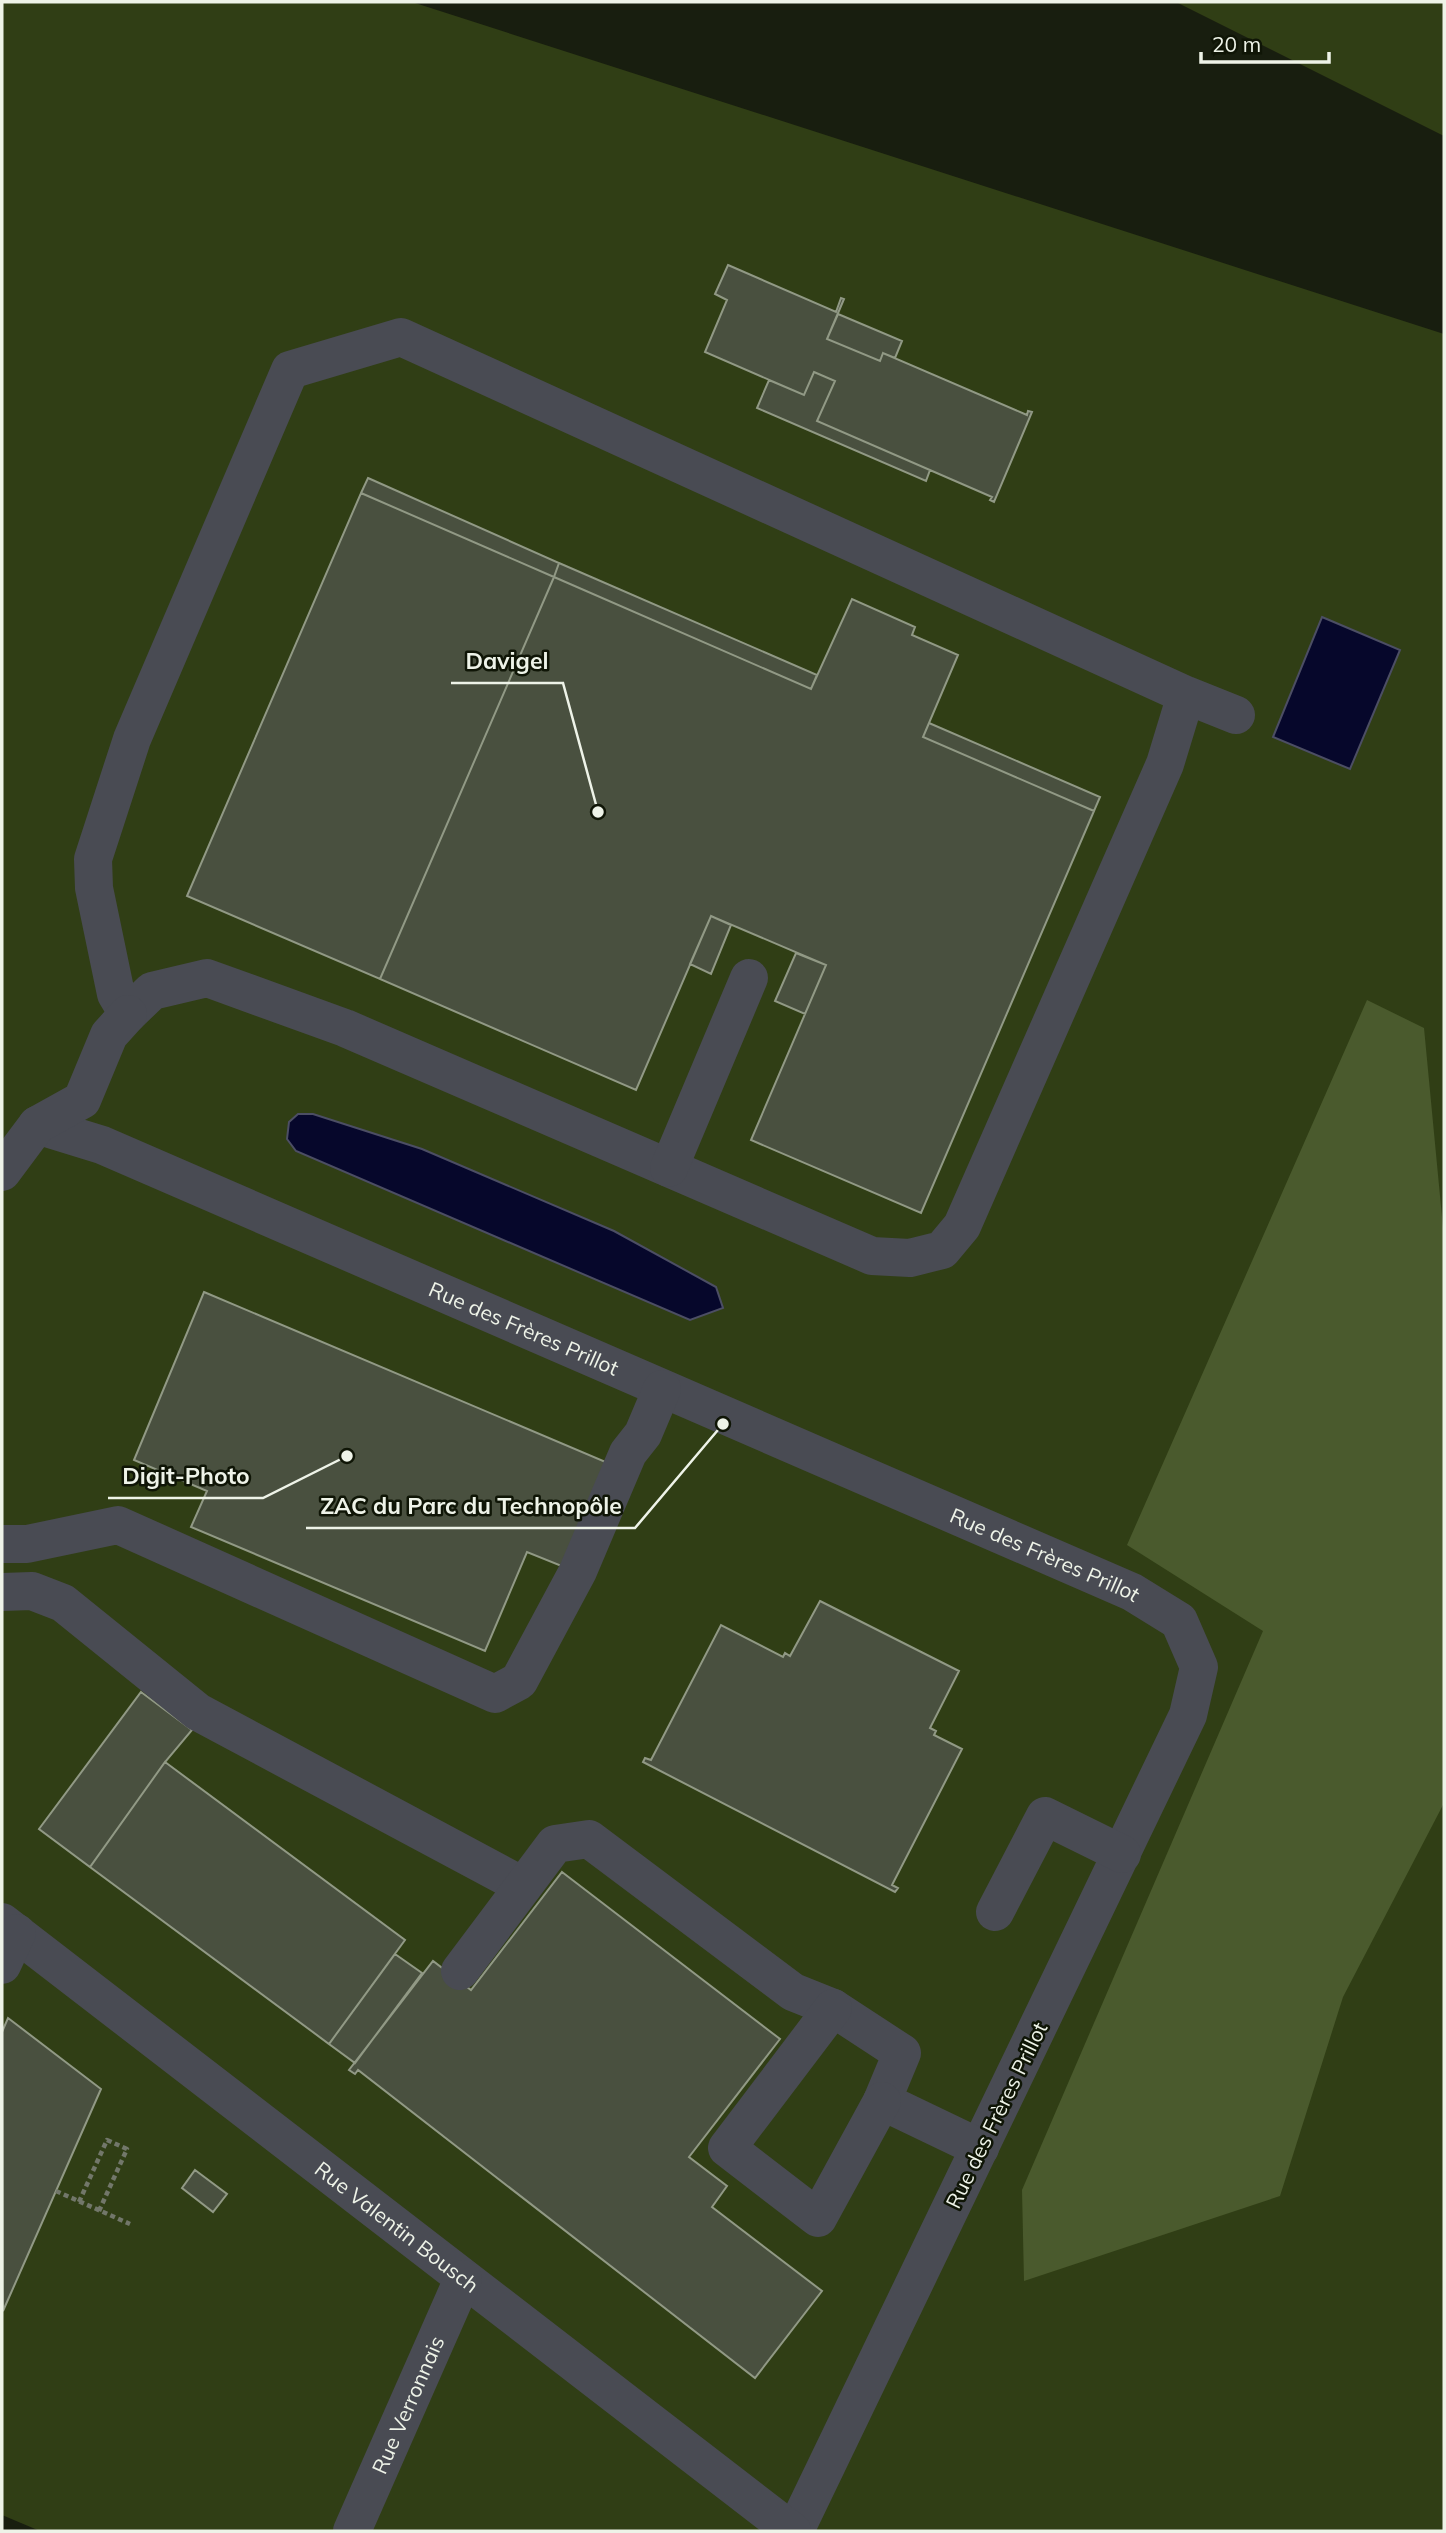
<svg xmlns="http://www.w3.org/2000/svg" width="1446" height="2533" font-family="Mulish,sans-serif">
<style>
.green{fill:#303e15}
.forest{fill:#4a5a2d}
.water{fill:#06072b;stroke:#4c4e64;stroke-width:2}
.building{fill:#49503f;stroke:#919985;stroke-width:2}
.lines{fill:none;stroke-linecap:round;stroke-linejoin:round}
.path{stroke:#72776a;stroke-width:4.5;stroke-dasharray:5 3.5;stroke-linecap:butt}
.minor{stroke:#494b53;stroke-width:38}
.labels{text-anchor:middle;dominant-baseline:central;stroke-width:5;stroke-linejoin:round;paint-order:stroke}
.street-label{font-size:21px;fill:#eef3e8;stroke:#0f1506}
.leader{fill:none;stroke:#eef3e8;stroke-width:2.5}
.callout-dot{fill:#eef3e8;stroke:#0f1506;stroke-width:2.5}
.callout-label{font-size:23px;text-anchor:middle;font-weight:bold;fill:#eef3e8;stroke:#0f1506;stroke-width:5;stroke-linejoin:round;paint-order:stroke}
</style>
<rect width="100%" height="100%" fill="#181e0f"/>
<path class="green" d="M2 2H412L1444 334V2531H40L2 2515Z
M1176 2H1444V136Z"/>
<path class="forest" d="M1367 1000 1424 1028 1444 1238V1803L1343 1997 1280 2196 1024 2281 1022 2190 1263 1631 1127 1545Z"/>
<path class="water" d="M1322 617 1400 650 1350 769 1273 737Z
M298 1114H313L422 1149 614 1231 716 1287 723 1308 690 1320 296 1151 287 1139 289 1122Z"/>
<path class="building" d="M728 265 836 312 841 298 844 299 827 339 880 361 883 353 1027 415 1028 411 1032 412 994 502 990 500 992 497 817 421 835 381 814 372 804 395 705 352 727 300 715 294Z
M838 314 902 341 895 358 883 353 880 361 827 339Z
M814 372 835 381 817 421 930 470 926 481 757 408 769 380 804 395Z
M368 478 559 563 554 577 361 493Z
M361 493 554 577 380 979 187 896Z
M559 563 817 675 811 689 554 577Z
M554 577 811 689 852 599 915 627 912 635 958 655 923 737 1094 811 921 1213 751 1140 826 965 711 916 636 1090 380 979Z
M929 723 1100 797 1094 811 923 737Z
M711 916 731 925 711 974 690 964Z
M796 953 826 965 805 1014 775 1001Z
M204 1292 608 1463 564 1567 527 1552 485 1651 191 1527 207 1491 134 1460Z
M820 1601 959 1671 930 1728 936 1731 934 1735 962 1749 892 1885 898 1888 895 1892 643 1762 645 1758 651 1760 721 1625 783 1657 785 1653 790 1656Z
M141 1692 192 1730 165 1762 90 1867 39 1829Z
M165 1762 405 1940 329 2044 90 1867Z
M562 1872 780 2039 689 2157 727 2186 712 2207 822 2291 755 2378 358 2070 355 2074 349 2070 433 1961 471 1990Z
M395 1954 422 1973 355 2063 329 2044Z
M8 2018 101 2089 3 2311 2 2032Z
M195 2170 227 2194 213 2212 182 2188Z"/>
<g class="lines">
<path class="path" d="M56 2191 130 2224
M79 2202 107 2140 127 2149 99 2211"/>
<g class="minor">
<path d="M1186 695 1165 764 962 1226 942 1250 910 1258 872 1256 345 1028 207 978 152 991 128 1014 116 994 94 888 93 859 132 739 290 370 401 337 1186 695 1236 715"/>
<path id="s1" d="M37 1125 102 1145 1132 1592 1179 1621 1199 1667 1188 1715 795 2531"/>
<path d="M669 1168 749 978"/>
<path d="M2 1172 37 1125 82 1100 109 1035 128 1014"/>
<path d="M2 1544H27L118 1525 495 1694 519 1681 578 1571 628 1453 643 1434 662 1389"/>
<path d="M2 1592 32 1591 63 1603 198 1712 523 1886"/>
<path d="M995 1912 1045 1816 1122 1854"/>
<path id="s2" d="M2 1922 792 2531"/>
<path d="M2 1965 17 1933"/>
<path d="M460 1971 555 1844 589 1839 793 1992 833 2008 902 2053 882 2101 980 2148"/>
<path d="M833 2008 727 2148 818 2218 882 2101"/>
<path id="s3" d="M352 2531 463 2279"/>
</g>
</g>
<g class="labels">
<g class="street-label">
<text stroke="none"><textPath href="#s1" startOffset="528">Rue des Frères Prillot</textPath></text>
<text stroke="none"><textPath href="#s1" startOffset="1096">Rue des Frères Prillot</textPath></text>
<text transform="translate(996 2115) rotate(-64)">Rue des Frères Prillot</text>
<text stroke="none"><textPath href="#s2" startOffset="499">Rue Valentin Bousch</textPath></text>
<text stroke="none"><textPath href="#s3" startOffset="138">Rue Verronnais</textPath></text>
</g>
</g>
<path class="leader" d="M598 812L563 683H451M347 1456L263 1498H108M723 1424L635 1528H306"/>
<g class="callout-dot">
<circle cx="598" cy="812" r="7"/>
<circle cx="347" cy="1456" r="7"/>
<circle cx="723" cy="1424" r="7"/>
</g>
<g class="callout-label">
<text x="507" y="669">Davigel</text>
<text x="186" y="1484">Digit-Photo</text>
<text x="471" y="1514">ZAC du Parc du Technopôle</text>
</g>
<rect width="1446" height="2533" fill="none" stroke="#eef3e8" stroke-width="7"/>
<path d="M1201 52v10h128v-10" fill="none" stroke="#eef3e8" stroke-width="3.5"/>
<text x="1212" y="52" font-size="21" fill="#eef3e8" stroke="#0f1506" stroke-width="5" paint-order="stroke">20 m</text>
</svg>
